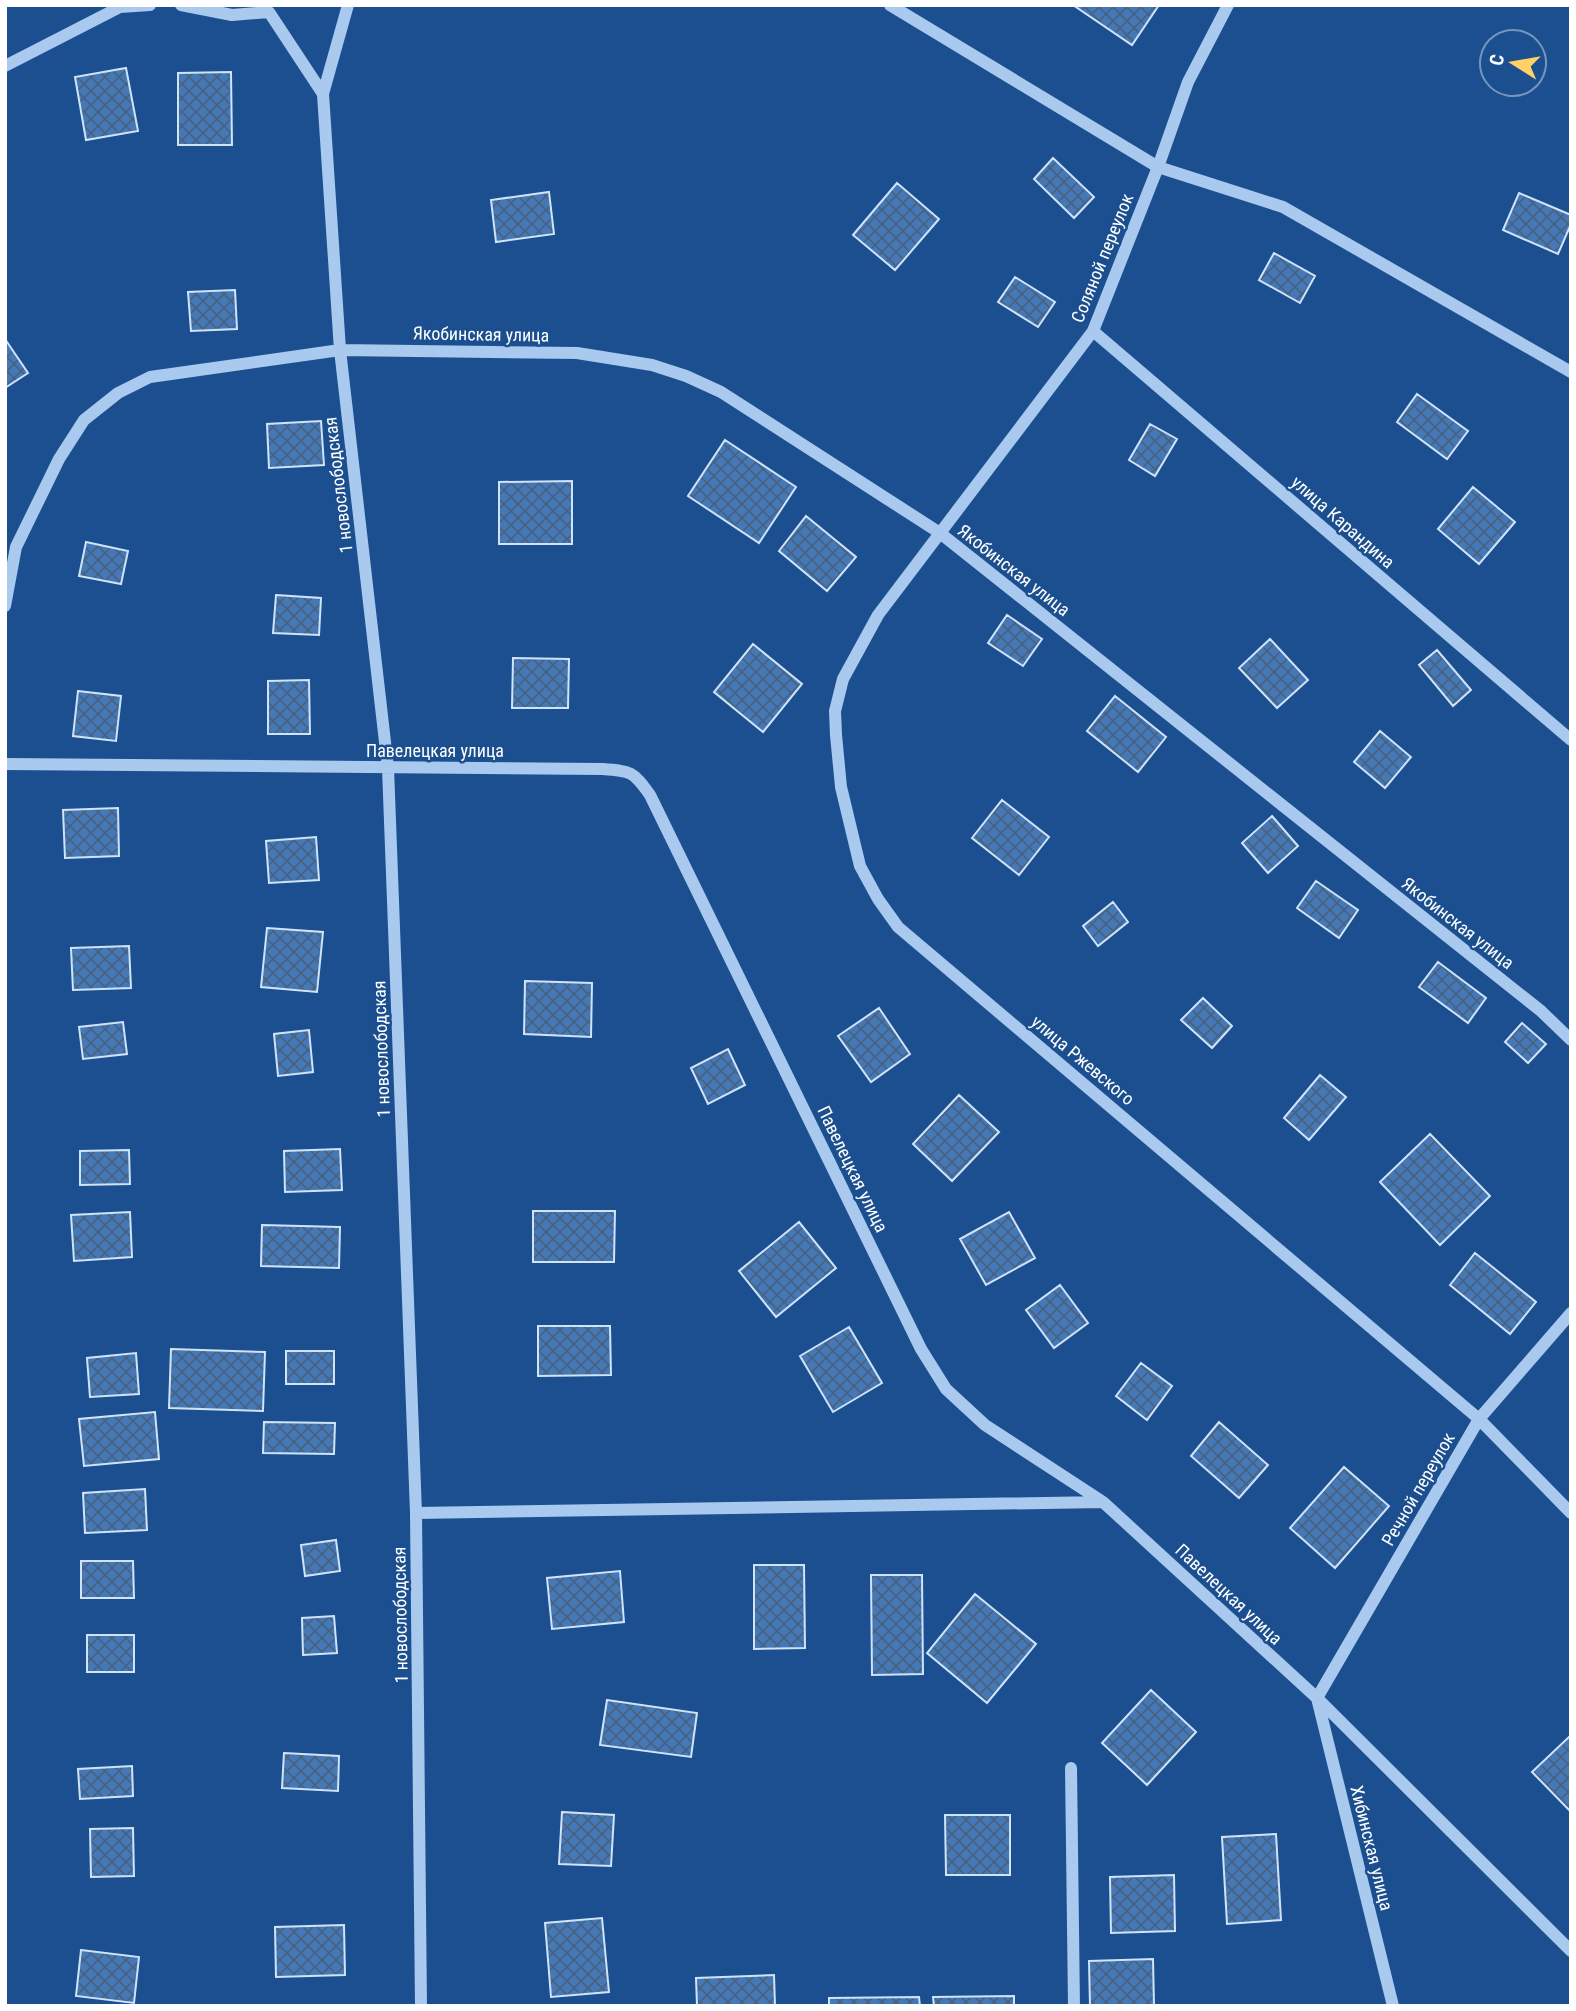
<svg xmlns="http://www.w3.org/2000/svg" width="1576" height="2011" font-family="'Roboto Condensed',sans-serif">
<style>
.building{fill:url(#building-cross-hatch);stroke:#cfe3fa;stroke-width:2}
.lines{fill:none;stroke-linecap:round;stroke-linejoin:round}
.minor{stroke:#a9c9ee;stroke-width:12}
.labels{text-anchor:middle;dominant-baseline:central;stroke-width:5;stroke-linejoin:round;paint-order:stroke}
.street-label{font-size:18px;fill:#fff;stroke:#1b4f8f}
</style>
<defs>
<pattern id="building-cross-hatch" width="8" height="8" patternUnits="userSpaceOnUse" patternTransform="scale(1.75)"><rect width="8" height="8" fill="#4478b7"/><path d="M0 0l8 8M0 8l8-8" fill="none" stroke="#486282"/></pattern>
</defs>
<rect width="100%" height="100%" fill="#1b4f8f"/>
<path class="building" d="M1073 5H1159L1132 45Z
M126 68 138 131 86 140 75 77Z
M231 72 232 145H178V73Z
M1053 158 1094 197 1074 218 1034 179Z
M897 183 939 219 895 270 853 235Z
M549 192 554 234 496 242 491 200Z
M1519 193 1571 215V224L1558 254 1503 230Z
M1274 253 1315 276 1300 303 1259 280Z
M1015 277 1055 302 1038 327 998 302Z
M235 290 237 329 191 331 188 292Z
M5 339 28 373 5 388Z
M1417 394 1468 431 1447 459 1397 422Z
M321 421 324 465 269 468 267 424Z
M1150 424 1177 439 1155 476 1129 460Z
M725 440 796 487 759 543 688 496Z
M572 481V544H499V482Z
M1473 487 1515 522 1479 564 1438 529Z
M806 516 856 557 827 591 779 551Z
M86 542 128 551 121 584 79 576Z
M276 595 321 598 319 635 273 633Z
M1007 615 1042 639 1023 666 988 643Z
M1270 639 1308 680 1277 708 1239 668Z
M753 644 802 684 763 732 714 692Z
M1437 650 1471 690 1453 706 1419 665Z
M513 658 569 659 568 708H512Z
M309 680 310 734H268V681Z
M78 691 121 696 116 741 73 736Z
M1115 696 1166 737 1138 772 1087 731Z
M1380 731 1411 757 1385 788 1354 762Z
M1002 800 1049 837 1019 875 972 838Z
M118 808 119 856 65 858 63 810Z
M1272 816 1298 846 1268 873 1242 843Z
M316 837 319 880 269 883 266 841Z
M1316 881 1358 910 1339 938 1297 908Z
M1113 902 1128 922 1098 946 1083 926Z
M267 928 323 932 317 992 261 987Z
M129 946 131 988 73 990 71 948Z
M1438 962 1486 998 1468 1023 1419 987Z
M525 981 592 983 591 1037 524 1034Z
M1203 998 1232 1026 1212 1048 1181 1020Z
M879 1008 910 1054 871 1082 838 1036Z
M123 1022 127 1054 83 1059 79 1027Z
M1522 1023 1546 1044 1528 1063 1505 1042Z
M309 1030 313 1072 278 1076 274 1034Z
M728 1049 745 1085 708 1104 691 1068Z
M1320 1075 1346 1097 1309 1140 1284 1118Z
M959 1095 999 1132 952 1181 913 1144Z
M1430 1134 1490 1196 1440 1245 1380 1182Z
M340 1149 342 1190 285 1192 284 1151Z
M129 1150 130 1184 80 1185V1151Z
M533 1211H615L614 1262H533Z
M130 1212 132 1257 74 1261 71 1215Z
M1009 1212 1035 1258 986 1285 960 1239Z
M799 1222 836 1268 776 1317 739 1271Z
M262 1225 340 1227 339 1268 261 1266Z
M1475 1253 1536 1302 1510 1334 1450 1285Z
M1060 1285 1088 1323 1054 1348 1026 1310Z
M538 1326H610L611 1375 538 1376Z
M849 1327 882 1383 833 1412 800 1356Z
M171 1349 265 1352 263 1411 169 1408Z
M286 1351H334V1384H286Z
M136 1353 139 1394 90 1397 87 1358Z
M1141 1363 1172 1386 1147 1420 1116 1396Z
M155 1412 159 1459 84 1466 79 1419Z
M264 1422 335 1423 334 1454 263 1453Z
M1219 1422 1268 1465 1239 1498 1191 1456Z
M1344 1467 1389 1506 1335 1568 1290 1528Z
M145 1489 147 1530 85 1533 83 1493Z
M336 1540 340 1571 305 1576 301 1545Z
M81 1561H133L134 1598H81Z
M754 1565H804L805 1648 754 1649Z
M620 1571 624 1622 552 1629 547 1578Z
M871 1575H922L923 1674 872 1675Z
M975 1594 1036 1644 987 1703 927 1653Z
M334 1616 337 1653 303 1655 302 1618Z
M87 1635H134V1672H87Z
M1151 1690 1196 1732 1147 1785 1102 1743Z
M607 1700 697 1713 691 1757 600 1745Z
M1571 1735V1812L1532 1772Z
M284 1753 339 1756 338 1791 282 1788Z
M132 1766 133 1796 80 1799 78 1769Z
M562 1812 614 1815 611 1866 559 1864Z
M945 1815H1010V1875H946Z
M133 1828 134 1876 91 1877 90 1829Z
M1276 1834 1281 1920 1227 1924 1222 1837Z
M1174 1875 1175 1931 1111 1933 1110 1877Z
M602 1918 609 1992 551 1997 545 1923Z
M344 1925 345 1975 276 1977 275 1927Z
M81 1950 139 1957 134 2003 76 1996Z
M1153 1959 1154 2006H1090L1089 1961Z
M774 1975 775 2006H697L696 1978Z
M1014 1996V2006H934L933 1997Z
M919 1997 920 2006H829V1998Z"/>
<g class="lines">
<path class="minor" d="M181 5 232 15 269 12 323 94
M348 5 323 94 340 350 388 768 416 1513 421 2006
M890 5 1158 167 1283 207 1571 372
M1228 5 1188 82 1158 167 1093 331 878 615 843 679 835 711 836 735 841 787 860 866 878 899 898 927 1479 1419 1571 1513
M5 66 120 7 150 5
M1093 331 1571 740
M5 606 16 547 59 459 84 420 118 393 150 377 340 350 577 353 652 365 686 376 721 392 940 533 1541 1011 1571 1040
M5 764 602 769C631 771 633 771 650 795L921 1349 946 1389 985 1425 1103 1502 1317 1698 1571 1951
M416 1513 1103 1502
M1071 1768 1074 2006
M1393 2006 1317 1698 1479 1419 1571 1313"/>
</g>
<g class="labels">
<g class="street-label">
<text transform="translate(1102 258) rotate(-68)">Соляной переулок</text>
<text transform="translate(481 334) rotate(1)">Якобинская улица</text>
<text transform="translate(338 485) rotate(-97)">1 новослободская</text>
<text transform="translate(1343 522) rotate(41)">улица Карандина</text>
<text transform="translate(1014 570) rotate(38)">Якобинская улица</text>
<text x="435" y="750">Павелецкая улица</text>
<text transform="translate(1458 923) rotate(38)">Якобинская улица</text>
<text transform="translate(381 1049) rotate(-92)">1 новослободская</text>
<text transform="translate(1083 1060) rotate(40)">улица Ржевского</text>
<text transform="translate(853 1169) rotate(64)">Павелецкая улица</text>
<text transform="translate(1418 1489) rotate(-60)">Речной переулок</text>
<text transform="translate(1229 1594) rotate(43)">Павелецкая улица</text>
<text transform="translate(400 1615) rotate(-91)">1 новослободская</text>
<text transform="translate(1372 1848) rotate(76)">Хибинская улица</text>
</g>
</g>
<rect width="1576" height="2011" fill="none" stroke="#ffffff" stroke-width="14"/>
<g transform="translate(1513 63) rotate(281)"><circle r="33" fill="#1b4f8f" stroke="#7695bc" stroke-width="2"/>
<path d="M0-5L12 26L0 18L-12 26Z" fill="#ffd166"/>
<text y="-10" font-size="19" font-weight="bold" text-anchor="middle" fill="#ffffff">С</text>
</g>
</svg>
